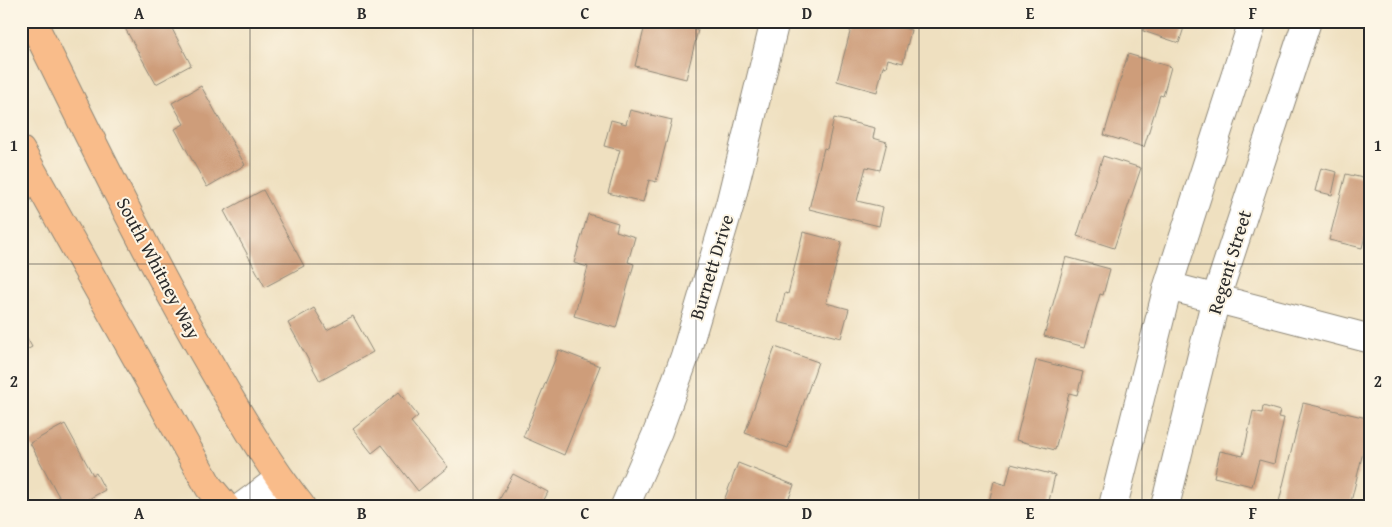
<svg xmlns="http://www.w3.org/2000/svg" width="1392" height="527" font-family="'Gentium Book Plus',serif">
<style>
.building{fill:#ce9d7a}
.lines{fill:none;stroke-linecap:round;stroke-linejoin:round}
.minor-casing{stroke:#8d8676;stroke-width:30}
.major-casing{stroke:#8d8676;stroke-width:30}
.minor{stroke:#fff;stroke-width:28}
.major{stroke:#f9bc8a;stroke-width:28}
.grid{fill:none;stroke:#2b2b2b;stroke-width:1;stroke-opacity:0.55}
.labels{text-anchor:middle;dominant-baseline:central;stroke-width:4;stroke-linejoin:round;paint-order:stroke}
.street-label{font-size:19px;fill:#2b2b2b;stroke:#fcf5e5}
.neatline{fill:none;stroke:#2b2b2b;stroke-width:2}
.grid-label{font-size:16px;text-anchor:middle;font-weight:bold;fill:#2b2b2b}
</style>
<rect width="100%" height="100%" fill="#fcf5e5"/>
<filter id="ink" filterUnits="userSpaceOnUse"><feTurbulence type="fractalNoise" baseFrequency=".02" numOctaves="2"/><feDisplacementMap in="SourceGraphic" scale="10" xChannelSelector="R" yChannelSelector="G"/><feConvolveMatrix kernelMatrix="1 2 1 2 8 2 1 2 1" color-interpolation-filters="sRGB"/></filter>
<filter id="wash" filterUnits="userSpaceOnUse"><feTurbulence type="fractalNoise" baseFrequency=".0096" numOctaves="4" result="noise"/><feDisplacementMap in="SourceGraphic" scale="20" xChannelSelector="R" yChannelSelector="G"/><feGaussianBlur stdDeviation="1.12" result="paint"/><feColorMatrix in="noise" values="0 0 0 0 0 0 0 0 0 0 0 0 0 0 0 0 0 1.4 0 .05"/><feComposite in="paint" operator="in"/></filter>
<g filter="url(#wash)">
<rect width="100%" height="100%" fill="#efe0c0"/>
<g id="blocks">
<path class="building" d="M121 21H168L191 65 156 84Z
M646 21H690L688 27 698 30 686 79 635 66Z
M853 21H877L911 30 903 63 888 59 886 67 883 66 877 92 837 81Z
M1146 21H1186L1179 43 1143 31Z
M1128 54 1171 67 1163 96 1160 95 1144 147 1104 135Z
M201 86 245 165 207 187 175 129 184 124 172 103Z
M630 110 672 120 656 182 649 180 643 202 608 193 620 150 604 146 611 120 626 124Z
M834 118 875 128 873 138 887 142 880 170 866 167 857 201 883 207 879 226 809 209 824 148 827 149Z
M1103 156 1141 168 1114 248 1077 236Z
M1321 168 1337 172 1332 195 1315 191Z
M1346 174 1371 180V212L1362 248 1329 240Z
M263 190 304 266 265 287 224 211Z
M588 214 618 223 616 231 635 237 628 262 634 264 616 328 574 316 588 267 574 263Z
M803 232 842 242 826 303 849 309 841 338 778 322 785 293 788 294Z
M1066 257 1110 269 1103 295 1100 294 1085 347 1044 336Z
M314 308 327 330 353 316 373 352 320 381 288 323Z
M21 327 32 347 21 353Z
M775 347 818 362 788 448 745 433Z
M559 350 600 366 564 455 523 437Z
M1036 360 1083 372 1077 395 1069 393 1055 450 1016 440Z
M399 392 418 416 411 422 448 467 418 491 382 445 372 453 353 429Z
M1303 403 1371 419 1350 506H1278Z
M1263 406 1280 411 1278 417 1284 418 1274 464 1259 460 1252 486 1214 477 1220 451 1243 456 1253 411 1262 413Z
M65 424 93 475 96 473 105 490 76 506H64L30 443Z
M738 463 794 485 786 506H722Z
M1011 464 1055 475 1049 501 1046 500 1045 506H988L994 481 1006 485Z
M513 474 548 492 541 506H496Z"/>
</g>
</g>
<g filter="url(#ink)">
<use href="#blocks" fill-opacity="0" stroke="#8d8676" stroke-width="1"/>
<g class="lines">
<defs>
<path id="minor" d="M1168 286 1371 339
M243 506 279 479
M625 506 658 431 685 356 730 204 775 21
M1113 506 1168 286 1253 21
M1165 506 1216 298 1307 21"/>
<path id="major" d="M32 21C90 137 146 254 211 366 239 414 266 462 301 506
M21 151 209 487 225 506"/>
</defs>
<use href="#minor" class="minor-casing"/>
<use href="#major" class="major-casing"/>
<use href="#minor" class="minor"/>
<use href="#major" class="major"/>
</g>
</g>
<path class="grid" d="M250 21V506M473 21V506M696 21V506M919 21V506M1142 21V506M21 264H1371"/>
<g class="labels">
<g class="street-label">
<text transform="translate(1229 262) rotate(-73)">Regent Street</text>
<text transform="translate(711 267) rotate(-73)">Burnett Drive</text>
<text transform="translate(159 268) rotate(62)">South Whitney Way</text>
</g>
</g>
<rect width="1392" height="527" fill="none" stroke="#fcf5e5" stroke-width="55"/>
<rect x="28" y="28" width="1336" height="472" class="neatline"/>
<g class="grid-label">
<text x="139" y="19">A</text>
<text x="362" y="19">B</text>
<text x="585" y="19">C</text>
<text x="807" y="19">D</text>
<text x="1030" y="19">E</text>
<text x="1253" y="19">F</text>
<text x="14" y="151">1</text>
<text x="1378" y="151">1</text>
<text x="14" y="387">2</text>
<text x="1378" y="387">2</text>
<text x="139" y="519">A</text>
<text x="362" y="519">B</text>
<text x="585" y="519">C</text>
<text x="807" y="519">D</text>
<text x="1030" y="519">E</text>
<text x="1253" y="519">F</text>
</g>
</svg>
